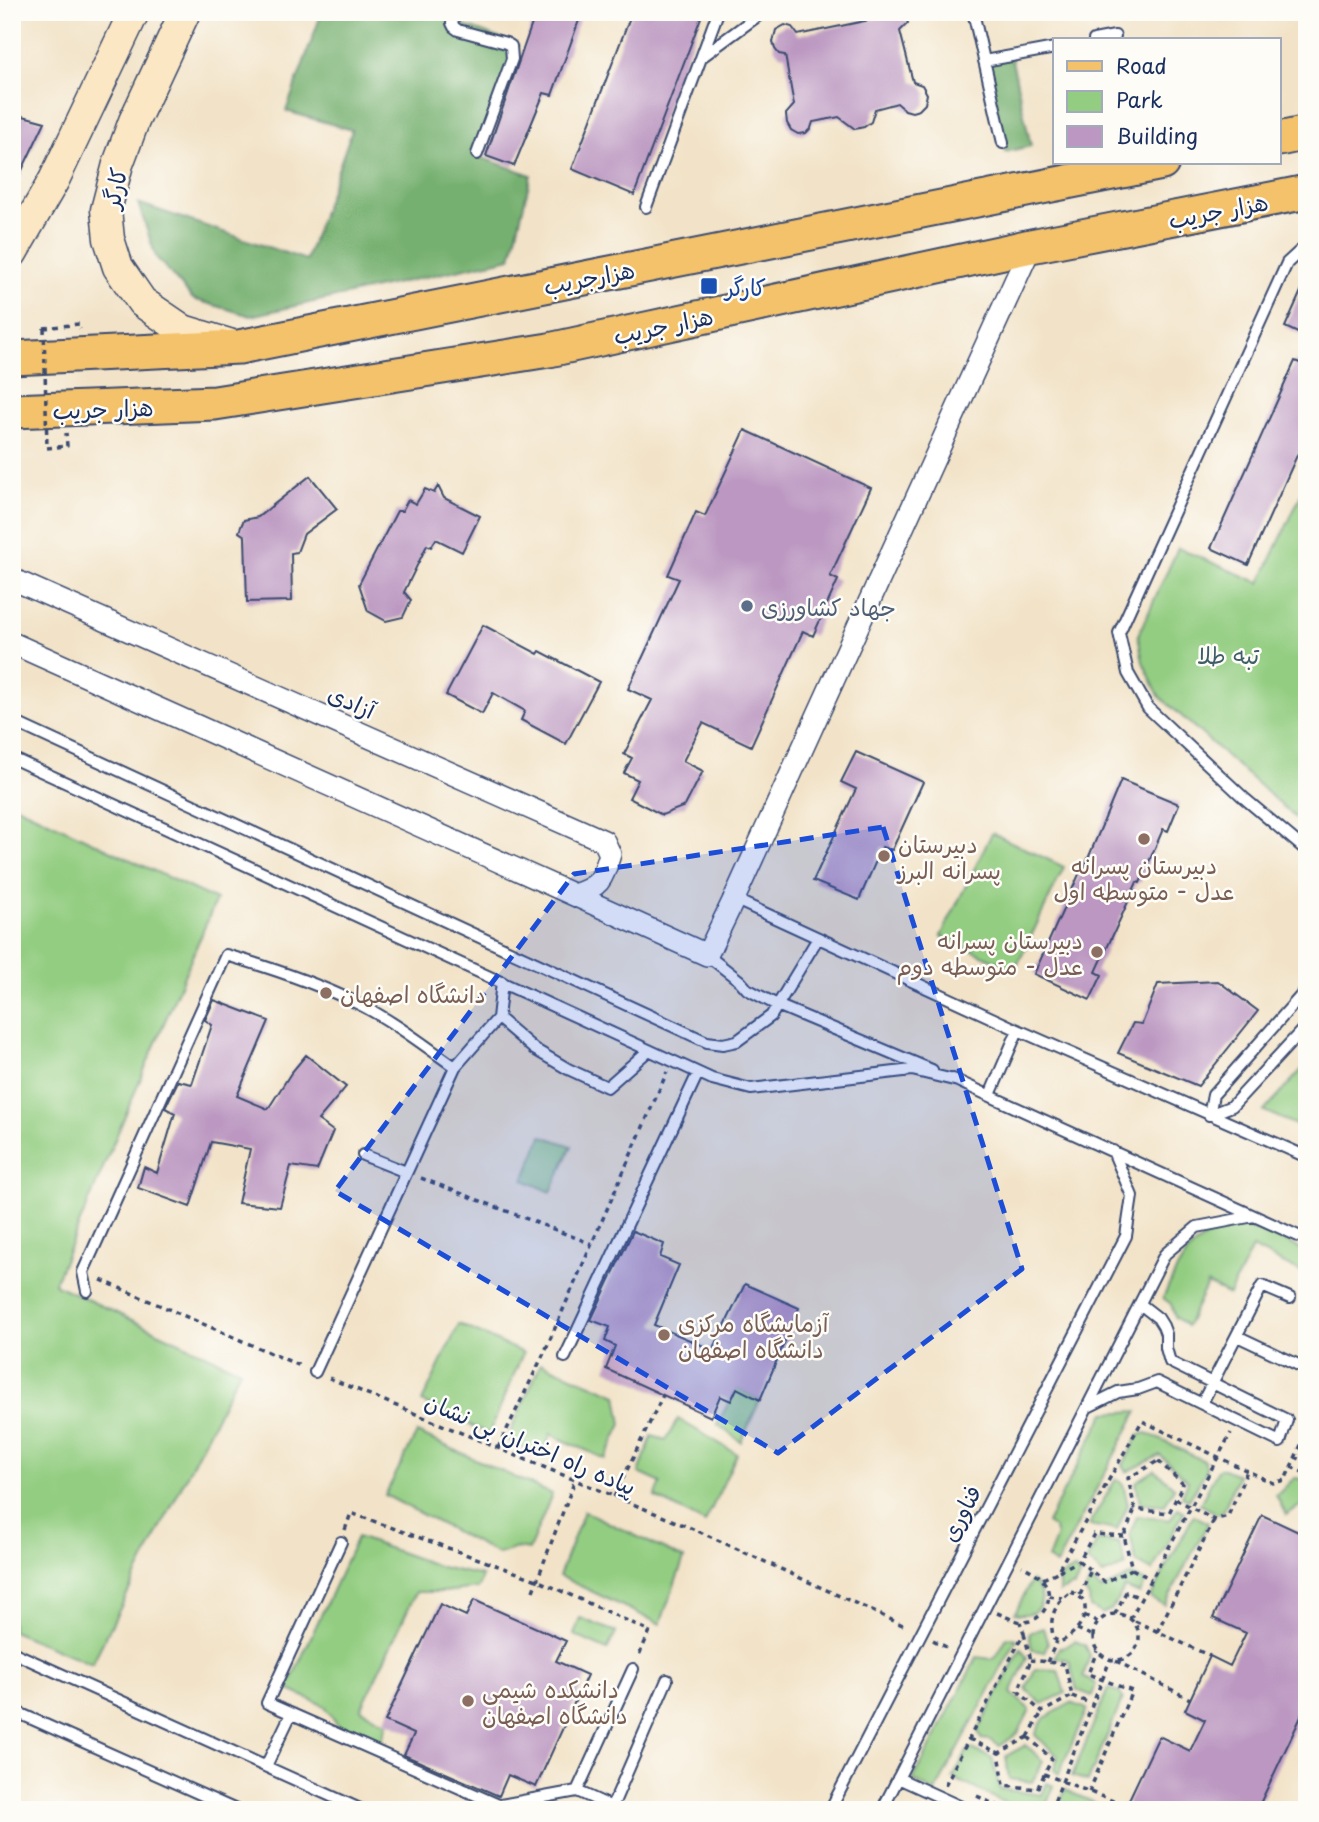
<svg xmlns="http://www.w3.org/2000/svg" width="1319" height="1822" font-family="'Playpen Sans','Playpen Sans Arabic',sans-serif">
<style>
.green{fill:#93cd81;stroke:#577e70;stroke-width:2}
.forest{fill:#76b06f;stroke:#487066;stroke-width:2}
.building{fill:#bb97c1}
.lines{fill:none;stroke-linecap:round;stroke-linejoin:round}
.lane-casing{stroke:#3b4a6e;stroke-width:14}
.street-casing{stroke:#3b4a6e;stroke-width:24}
.secondary-casing{stroke:#3b4a6e;stroke-width:33}
.primary-casing{stroke:#3b4a6e;stroke-width:37}
.path{stroke:#3b4a6e;stroke-width:3.5;stroke-dasharray:5 5;stroke-linecap:butt}
.lane{stroke:#fff;stroke-width:10}
.street{stroke:#fff;stroke-width:21}
.secondary{stroke:#fbe7c3;stroke-width:30}
.primary{stroke:#f4c26a;stroke-width:33}
.path-bridge{stroke:#3b4a6e;stroke-width:3.5;stroke-dasharray:5 5;stroke-linecap:butt}
.marked{fill:#1d4ed8;fill-opacity:0.2;stroke:#1d4ed8;stroke-width:5;stroke-dasharray:14 9;stroke-linejoin:round}
.transit-dot{fill:#1a4fb4;stroke:#fdfcf7;stroke-width:2.5}
.service-dot{fill:#5c6f8a;stroke:#fdfcf7;stroke-width:2.5}
.education-dot{fill:#8d6e63;stroke:#fdfcf7;stroke-width:2.5}
.labels{text-anchor:middle;dominant-baseline:central;stroke-width:5;stroke-linejoin:round;paint-order:stroke}
.street-label{font-size:23px;fill:#1b2f5e;stroke:#fdfcf7}
.transit-label{font-size:23px;fill:#164399;stroke:#fdfcf7;text-anchor:start}
.service-label{font-size:23px;fill:#4e5e75;stroke:#fdfcf7;text-anchor:start}
.park-label{font-size:23px;fill:#3f5e68;stroke:#fdfcf7}
.education-label{font-size:23px;fill:#785e54;stroke:#fdfcf7;text-anchor:start}
</style>
<rect width="100%" height="100%" fill="#fdfcf7"/>
<filter id="ink" filterUnits="userSpaceOnUse"><feTurbulence type="fractalNoise" baseFrequency=".0143" numOctaves="2"/><feDisplacementMap in="SourceGraphic" scale="14" xChannelSelector="R" yChannelSelector="G"/><feConvolveMatrix kernelMatrix="1 2 1 2 8 2 1 2 1" color-interpolation-filters="sRGB"/></filter>
<filter id="wash" filterUnits="userSpaceOnUse"><feTurbulence type="fractalNoise" baseFrequency=".00686" numOctaves="4" result="noise"/><feDisplacementMap in="SourceGraphic" scale="28" xChannelSelector="R" yChannelSelector="G"/><feGaussianBlur stdDeviation="1.57" result="paint"/><feColorMatrix in="noise" values="0 0 0 0 0 0 0 0 0 0 0 0 0 0 0 0 0 1.4 0 .05"/><feComposite in="paint" operator="in"/></filter>
<g filter="url(#wash)">
<rect width="100%" height="100%" fill="#f2e3c8"/>
<path class="green" d="M1307 482V828L1159 696 1143 662 1138 635 1178 548 1260 583Z
M12 804 216 900 54 1284 240 1370 92 1664 12 1631Z
M992 833 1064 867 1015 970 941 936Z
M1307 1064V1130L1264 1111Z
M542 1136 572 1146 551 1192 524 1180Z
M1234 1227C1260 1226 1283 1241 1307 1252V1275L1252 1248 1229 1295 1207 1284 1187 1326 1175 1317 1171 1304 1163 1298C1180 1262 1191 1235 1234 1227Z
M459 1324 523 1353 489 1434 422 1402Z
M541 1363 617 1395 622 1424 605 1459 550 1434 543 1458 507 1439Z
M737 1388 760 1400 741 1442 717 1424Z
M1138 1411 1134 1418 1056 1565 1048 1559 1057 1536 1054 1528 1047 1523 1105 1413Z
M678 1419 737 1454 705 1523 655 1497 661 1483 639 1473 652 1436 666 1440Z
M417 1433 552 1494 529 1550 517 1548 498 1554 385 1495Z
M1147 1433 1204 1461 1207 1469 1189 1500 1182 1496 1188 1481 1160 1455 1127 1472 1123 1465 1139 1435Z
M1218 1469H1224L1238 1475 1223 1512 1218 1514 1200 1504Z
M1155 1470 1174 1487 1165 1505 1140 1503 1136 1482Z
M1295 1478 1307 1480V1505L1300 1506 1286 1515 1276 1495C1284 1490 1288 1483 1295 1478Z
M1116 1479 1123 1484 1128 1505 1117 1530 1089 1525Z
M1178 1508 1184 1512 1152 1571 1136 1562 1130 1533 1137 1516 1170 1520Z
M584 1511 684 1559 660 1624 559 1576Z
M1194 1515 1208 1523 1165 1605 1150 1598Z
M357 1537 441 1567 482 1576 478 1588 443 1592H416L361 1709 387 1724 380 1746 339 1727 325 1706 287 1689Z
M1098 1540 1119 1543 1126 1566 1103 1575 1087 1560Z
M1074 1569 1080 1575 1074 1587H1070L1059 1592V1578Z
M1132 1575 1146 1582 1140 1594 1125 1588 1111 1610 1102 1614 1090 1607 1089 1597 1085 1592 1090 1580 1101 1590Z
M1031 1581C1051 1595 1040 1620 1015 1613Z
M580 1618 616 1632 607 1650 574 1635Z
M1043 1628 1048 1643 1044 1652 1032 1650 1029 1633Z
M1007 1637 1017 1639 935 1792 913 1780 977 1657 992 1659 997 1655Z
M1075 1641 1085 1645 1090 1655 1083 1677 1096 1684 1092 1696 1077 1690 1069 1660 1055 1657 1059 1648 1065 1647Z
M1021 1648 1027 1658 1011 1693 1030 1710 1018 1733 1000 1746 990 1740 981 1739 978 1731Z
M1035 1669 1058 1670 1065 1693 1042 1704 1026 1689Z
M1108 1689 1119 1692 1123 1698 1088 1781 1072 1776Z
M1071 1703 1087 1709 1059 1774 1054 1770 1058 1756 1035 1735 1043 1719Z
M1026 1745 1043 1761 1033 1782 1009 1779 1006 1756Z
M972 1749 992 1758 1000 1789 1042 1795 1047 1783 1054 1786 1044 1810H1020L953 1778 967 1751Z
M1065 1790 1111 1810H1057Z"/>
<path class="forest" d="M322 12H458L455 22 518 45 479 157 531 175 511 258 251 316 193 299 156 257 138 203 306 260 352 130 286 111Z
M1011 56 1031 146 1005 152 984 61Z"/>
<g id="blocks">
<path class="building" d="M536 12H582L552 95 544 93 514 166 486 156Z
M632 12H703L634 195 572 169Z
M882 12H903L908 23 900 31 913 82 922 85 927 94 925 104 919 110 912 112 905 110 897 103 875 109 871 122 864 127 855 129 839 117 813 122 811 128 806 133 798 134 791 130 787 123 786 114 794 105 785 55 779 54 775 49 773 42 776 30 785 25 792 27 798 35 879 18Z
M12 113 45 122 12 191Z
M1307 278V324L1302 335 1285 327Z
M1295 361 1307 366V433L1248 565 1211 548Z
M745 430 871 488 830 576 838 580 813 636 803 631 751 746 703 723 683 761 703 771 685 806 662 815 629 798 638 780 624 773 632 758 624 754 652 700 628 689 679 579 668 575 696 512 705 516Z
M310 476 337 509 304 534 297 552 291 553 292 601 247 602 245 536 239 532 242 524 244 520 258 517Z
M438 486 444 498 480 516 462 552 436 539 431 547 427 545 404 592 411 600 403 617 386 621 368 611 359 584 397 511H402L408 500 416 504 425 489 434 493Z
M483 625 538 654 540 651 599 682 566 744 521 720 525 711 493 693 482 714 446 695Z
M856 752 923 782 892 850 882 847 859 900 813 881 856 789 841 782Z
M1121 780 1179 804 1168 831 1163 829 1140 883 1137 882 1096 972 1102 975 1090 1000 1034 974 1080 872 1082 873Z
M1218 981 1258 1011 1198 1086 1118 1053 1133 1023 1142 1024 1158 984Z
M214 1000 269 1021 237 1096 268 1109 291 1073 306 1055 346 1087 318 1120 333 1131 317 1170 291 1166 280 1207 238 1203 250 1149 211 1142 190 1207 138 1188 144 1167 157 1173 175 1113 165 1108 178 1081 192 1084 212 1025 205 1020Z
M633 1231 664 1244 660 1257 679 1265 654 1325 713 1350 745 1284 799 1308 760 1400 737 1388 731 1401 720 1396 711 1417 606 1369 615 1346 605 1341 610 1327 591 1320Z
M1262 1515 1307 1536V1704L1257 1810H1124L1159 1736 1190 1751 1205 1720 1185 1710 1210 1656 1230 1666 1246 1633 1213 1618Z
M474 1600 566 1641 556 1661 587 1675 536 1787 508 1775 499 1796 404 1755 414 1734 385 1721 440 1604 466 1616Z"/>
</g>
</g>
<g filter="url(#ink)">
<use href="#blocks" fill-opacity="0" stroke="#3b4a6e" stroke-width="2"/>
<g class="lines">
<defs>
<path id="lane" d="M455 12 452 23 454 27 458 30 506 43 511 46 512 59 477 154
M973 12 1003 143
M1094 40 1115 36
M703 56 763 12
M984 61 1055 48
M646 207 718 12
M1307 249 1300 251 1287 263 1119 633 1128 673 1148 708 1244 798 1307 851
M12 721 707 1042 723 1044 737 1041 771 1016 818 938
M12 758 712 1079 751 1089 912 1070 958 1081
M734 899 1018 1030 1307 1157
M707 955 740 981 747 989 777 1005 932 1070
M498 1018 534 1049 568 1069 607 1087 649 1050
M953 1079 1307 1240
M990 1095 1018 1030
M1209 1115 1213 1095 1307 989
M1209 1115 1232 1106 1307 1025
M363 1155 406 1172
M87 1291 83 1272 226 955C272 968 316 983 359 1004 393 1021 424 1045 455 1067
M1237 1336 1307 1369
M565 1357 698 1073
M315 1372 455 1067 498 1018 502 982
M1202 1403 1262 1286 1290 1298
M1088 1407 1118 1392 1138 1389 1157 1382 1280 1442 1287 1420 1170 1362 1166 1348V1334L1163 1326 1158 1318 1140 1304
M341 1542 267 1703 510 1810
M12 1652 362 1810
M12 1710 236 1810
M266 1766 291 1714
M898 1778 968 1810
M577 1791 633 1669
M501 1805 577 1791 612 1807 667 1680
M830 1810 1126 1236 1132 1196 1113 1151
M882 1810 1165 1254 1197 1227 1254 1216"/>
<path id="street" d="M12 579 604 841 610 854C602 880 601 886 574 895L12 643
M574 895 707 955 734 899 1031 246"/>
<path id="secondary" d="M185 12 134 121 118 164 106 210 109 239 118 267 142 302 183 330 229 344
M12 253 54 180 134 12"/>
<path id="primary" d="M1279 139 1307 133
M12 358 239 347 1162 163
M12 411 215 403 549 350 1031 246 1307 192"/>
</defs>
<use href="#lane" class="lane-casing"/>
<use href="#street" class="street-casing"/>
<use href="#secondary" class="secondary-casing"/>
<use href="#primary" class="primary-casing"/>
<path class="path" d="M44 328 79 324 80 329
M47 448 67 446 66 433
M421 1178 592 1244
M101 1280 303 1367
M329 1378 698 1531 907 1627
M498 1448 545 1351 667 1072
M1295 1457 1307 1462
M1158 1461 1183 1484 1169 1513 1135 1509 1128 1478Z
M1291 1467 1307 1474
M614 1497 663 1395
M1176 1499 1214 1520 1228 1516 1247 1471
M345 1530 351 1513 537 1580 650 1631 639 1655
M1124 1536 1094 1534 1079 1561 1105 1582 1132 1569 1124 1536 1135 1509
M1132 1569 1151 1579
M1059 1571 1079 1561
M1043 1579 1057 1572 1142 1421 1273 1483 1285 1480 1307 1432
M533 1591 575 1480
M1071 1592C1099 1602 1080 1633 1060 1642L1054 1639C1048 1619 1054 1604 1071 1592Z
M1080 1595 1091 1570
M1049 1596 1062 1598
M997 1613C1005 1616 1013 1621 1023 1622 1043 1622 1056 1598 1044 1582 1039 1574 1030 1570 1022 1566
M1093 1637a23 23 0 1 1 46 0a23 23 0 1 1-46 0Z
M1115 1614 1126 1592 1141 1598
M1084 1615 1098 1622
M1130 1619 1231 1433
M1135 1621 1210 1656
M1077 1629 1093 1636
M1157 1632 1214 1520
M1024 1634 1031 1660 1018 1691 1042 1712 1072 1696 1065 1664 1031 1660
M933 1640 948 1648
M1116 1661 1190 1699
M1047 1662 1057 1641
M1072 1696 1092 1704
M1028 1737 1052 1759 1037 1789 1004 1785 999 1753Z
M1028 1737 1042 1712
M969 1739 999 1753
M1044 1774 1126 1806
M945 1785 1024 1633 1020 1622
M1089 1792 1132 1691 1088 1674 1097 1651
M977 1796 1006 1810
M913 1810 920 1805
M1051 1810 1110 1660"/>
<use href="#lane" class="lane"/>
<use href="#street" class="street"/>
<use href="#secondary" class="secondary"/>
<use href="#primary" class="primary"/>
<path class="path-bridge" d="M44 328 47 448"/>
</g>
</g>
<path class="marked" d="M883 827 1022 1269 778 1453 335 1191 574 874Z"/>
<rect class="transit-dot" x="700" y="277" width="18" height="18" rx="3.5"/>
<circle class="service-dot" cx="747" cy="606" r="7"/>
<g class="education-dot">
<circle cx="1144" cy="839" r="7"/>
<circle cx="884" cy="856" r="7"/>
<circle cx="1097" cy="952" r="7"/>
<circle cx="326" cy="993" r="7"/>
<circle cx="664" cy="1335" r="7"/>
<circle cx="468" cy="1701" r="7"/>
</g>
<g class="labels">
<g class="street-label">
<text transform="translate(114 188) rotate(-78)">کارگر</text>
<text transform="translate(1218 210) rotate(-11)">هزار جریب</text>
<text transform="translate(589 277) rotate(-11)">هزارجریب</text>
<text transform="translate(663 325) rotate(-12)">هزار جریب</text>
<text transform="translate(103 408) rotate(-2)">هزار جریب</text>
<text transform="translate(352 701) rotate(24)">آزادی</text>
<text transform="translate(531 1443) rotate(23)">پیاده راه اختران بی نشان</text>
<text transform="translate(960 1513) rotate(-63)">فناوری</text>
</g>
<g class="transit-label">
<text x="725" y="286">کارگر</text>
</g>
<g class="service-label">
<text x="761" y="606">جهاد کشاورزی</text>
</g>
<g class="park-label">
<text x="1228" y="654">تبه طلا</text>
</g>
<g class="education-label">
<text x="898" y="843">دبیرستان<tspan x="898" dy="26">پسرانه البرز</tspan></text>
<text x="1144" y="864" text-anchor="middle">دبیرستان پسرانه<tspan x="1144" dy="26">عدل - متوسطه اول</tspan></text>
<text x="1083" y="939" text-anchor="end">دبیرستان پسرانه<tspan x="1083" dy="26">عدل - متوسطه دوم</tspan></text>
<text x="340" y="993">دانشگاه اصفهان</text>
<text x="678" y="1322">آزمایشگاه مرکزی<tspan x="678" dy="26">دانشگاه اصفهان</tspan></text>
<text x="482" y="1688">دانشکده شیمی<tspan x="482" dy="26">دانشگاه اصفهان</tspan></text>
</g>
</g>
<rect width="1319" height="1822" fill="none" stroke="#fdfcf7" stroke-width="42"/>
<rect x="1053" y="38" width="228" height="126" fill="#fdfcf7" stroke="#a3aaba" stroke-width="2"/>
<rect x="1067" y="61" width="35" height="10" fill="#f4c26a" stroke="#a3aaba" stroke-width="2"/>
<text x="1116" y="74" font-size="21" fill="#1b2f5e">Road</text>
<rect x="1067" y="91" width="35" height="21" fill="#93cd81" stroke="#a3aaba" stroke-width="2"/>
<text x="1116" y="108" font-size="21" fill="#1b2f5e">Park</text>
<rect x="1067" y="126" width="35" height="21" fill="#bb97c1" stroke="#a3aaba" stroke-width="2"/>
<text x="1116" y="144" font-size="21" fill="#1b2f5e">Building</text>
</svg>
